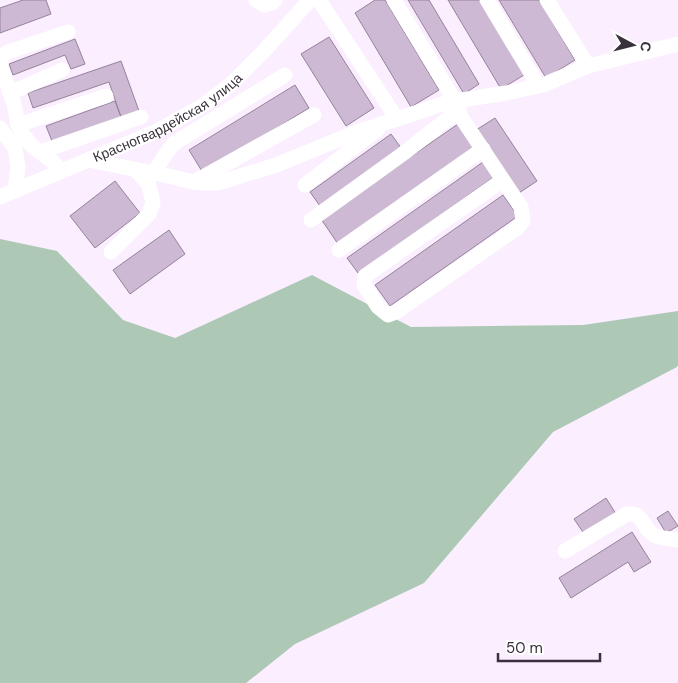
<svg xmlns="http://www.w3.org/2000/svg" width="678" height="683" font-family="'DM Sans',sans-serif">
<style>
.green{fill:#aec8b6}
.building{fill:#ceb9d5;stroke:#95829b}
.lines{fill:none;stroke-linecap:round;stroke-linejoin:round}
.minor{stroke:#fff;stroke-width:15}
.labels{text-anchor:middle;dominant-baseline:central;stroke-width:5;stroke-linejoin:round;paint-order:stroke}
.street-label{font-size:14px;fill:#39313c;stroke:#fff}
</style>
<rect width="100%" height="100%" fill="#fbeefe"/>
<path class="green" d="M0 239 57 251 123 320 175 338 312 275 411 327 583 325 678 311V365L677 367 553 432 424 583 295 644 246 683H0Z"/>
<path class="building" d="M23 0H46L51 14 0 33V8Z
M375 0H385L439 90 411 107 355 13Z
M408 0H429L479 84 464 94Z
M448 0H480L524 75 501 89Z
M499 0H539L575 60 546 78Z
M329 37 374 108 346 126 301 54Z
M75 39 85 64 71 69 65 55 13 75 9 64Z
M121 61 139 111 121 117 109 82 33 108 28 93Z
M295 85 309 108 203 173 189 150Z
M115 101 121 117 52 141 46 126Z
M495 118 537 181 519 193 476 130Z
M458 124 475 149 338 244 321 219Z
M391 134 402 149 320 206 310 192Z
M483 162 494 177 358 273 347 258Z
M115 181 140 213 95 248 70 216Z
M503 195 518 216 390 306 375 285Z
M169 230 185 254 130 294 113 270Z
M606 498 616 514 585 535 574 519Z
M668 511 678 526 666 533 657 518Z
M632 532 651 562 634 572 628 562 571 598 559 578Z"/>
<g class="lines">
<g class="minor">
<path d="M256 0 264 5 272 3 275 0"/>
<path d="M319 0 397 119"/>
<path d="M394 0 455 101 461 117 521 207 523 221 517 228 396 312 388 315 378 307 364 285 365 276 503 180"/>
<path d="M487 0 538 85"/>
<path d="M547 0 588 66"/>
<path d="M10 93 62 70"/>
<path d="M18 125 106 96"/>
<path d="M0 128 15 148 18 167 15 190"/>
<path d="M40 152 141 117"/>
<path d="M88 160C113 165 138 170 164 175 183 179 201 186 221 182L276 165 357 132 449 102 506 93 543 85 588 66 678 44"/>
<path d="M61 170 53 162 32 146 24 136 18 125 14 104 1 67V57L8 52 68 32"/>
<path d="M154 173 163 158 173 144 285 75"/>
<path d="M194 182 314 115"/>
<path d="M305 185 378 129"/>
<path id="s1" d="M0 197 155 132 202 106 230 85 264 51 310 0"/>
<path d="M311 220 404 153 459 110"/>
<path d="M339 250 483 149"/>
<path d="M111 252 149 214 153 203 149 185 136 170"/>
<path d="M565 551 627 514C645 512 641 528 654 535 658 538 672 539 678 540"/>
</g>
</g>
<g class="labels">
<g class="street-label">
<text stroke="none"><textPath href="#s1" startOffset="186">Красногвардейская улица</textPath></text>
</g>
</g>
<g transform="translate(633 45) rotate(97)" stroke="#ffffff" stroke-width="4" paint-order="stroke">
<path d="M0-4L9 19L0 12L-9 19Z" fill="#39313c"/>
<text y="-8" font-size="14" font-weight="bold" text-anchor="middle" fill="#39313c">С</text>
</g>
<path d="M498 653v8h102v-8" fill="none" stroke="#39313c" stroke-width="2.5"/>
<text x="506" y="653" font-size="15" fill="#39313c" stroke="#ffffff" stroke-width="4" paint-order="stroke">50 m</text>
</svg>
